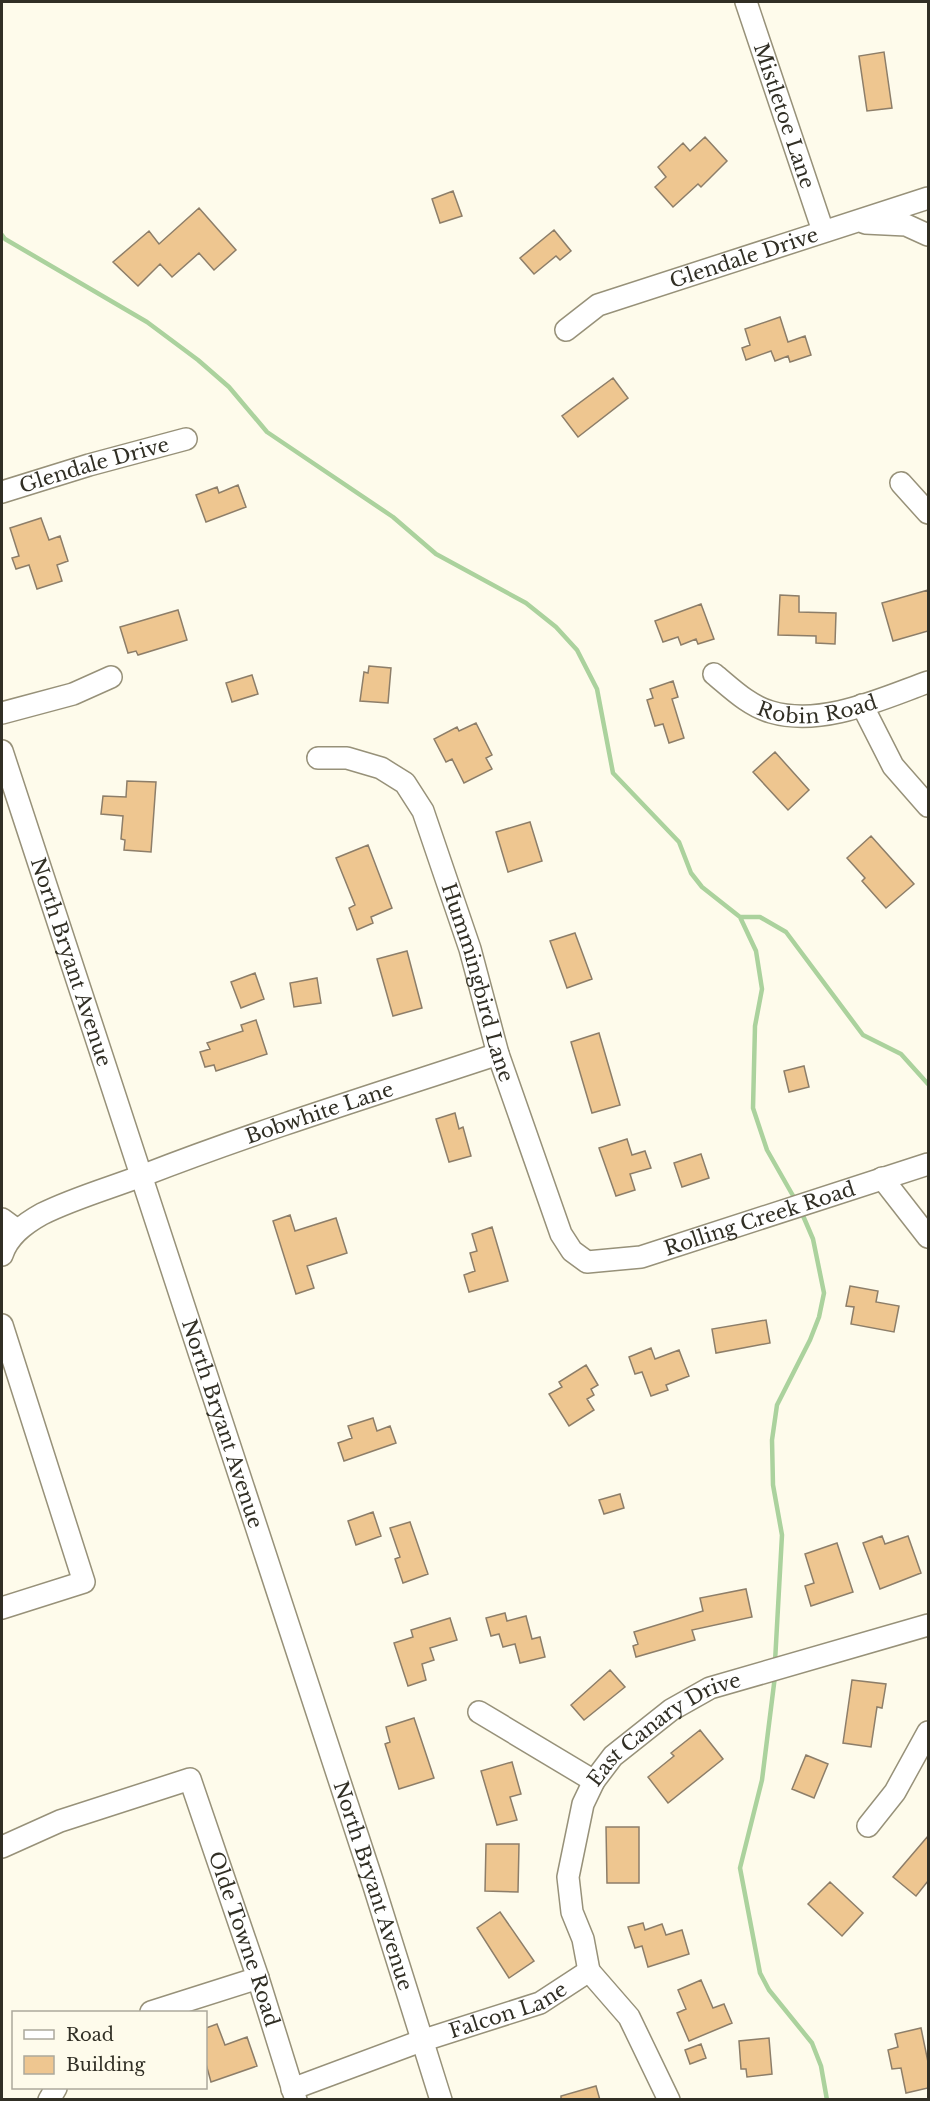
<svg xmlns="http://www.w3.org/2000/svg" width="930" height="2101" font-family="'Libre Baskerville',serif">
<style>
.lines{fill:none;stroke-linecap:round;stroke-linejoin:round}
.stream{stroke:#abd29d;stroke-width:4.5}
.building{fill:#eec690;stroke:#8d7e69;stroke-width:1.5}
.minor-casing{stroke:#979179;stroke-width:24}
.minor{stroke:#fff;stroke-width:21}
.labels{text-anchor:middle;dominant-baseline:central;stroke-width:4.5;stroke-linejoin:round;paint-order:stroke}
.street-label{font-size:20px;fill:#312f25;stroke:#fefbeb}
</style>
<rect width="100%" height="100%" fill="#fefbeb"/>
<g class="lines">
<path class="stream" d="M2 235 5 239 147 322 198 360 229 387 267 432 393 517 436 554 526 603 556 627 577 650 597 689 613 773 679 842 691 873 702 887 740 917 756 951 762 989 755 1026 753 1108 767 1150 796 1201
M740 917H760L786 932 863 1035 901 1054 928 1084
M775 1662 782 1535 773 1485 772 1440 777 1405 810 1340 819 1317 824 1293 813 1239 801 1211
M775 1676 762 1780 740 1868 760 1973 769 1990 812 2043 821 2066 827 2100"/>
</g>
<path class="building" d="M884 52 892 108 867 111 859 56Z
M705 137 727 161 701 187 698 184 673 207 655 187 666 177 658 167 683 143 690 151Z
M453 191 462 216 440 223 432 199Z
M199 208 236 250 214 270 199 253 172 277 160 264 138 286 113 262 149 231 159 244Z
M554 230 571 251 560 260 556 256 534 274 520 258Z
M780 317 788 342 805 336 811 355 790 362 788 356 775 361 771 351 746 360 742 348 750 345 745 329Z
M613 378 628 398 578 437 562 416Z
M238 485 246 507 206 522 196 495 217 487 219 493Z
M41 518 49 540 60 536 68 561 57 565 62 581 37 589 29 565 16 569 12 558 19 556 10 528Z
M928 590V631L893 641 882 603Z
M780 595 799 596V612L836 613 835 644 816 643V636L778 635Z
M701 604 714 639 698 644 696 639 681 645 678 637 663 642 655 621Z
M178 610 187 640 138 655 136 651 128 653 120 627Z
M369 666 391 668 388 703 360 701 364 672 368 673Z
M252 675 258 694 232 702 226 683Z
M673 681 678 697 672 699 684 738 669 743 663 724 655 726 647 700 653 698 650 689Z
M476 723 492 755 486 758 492 769 464 783 452 759 446 762 434 739 457 727 459 731Z
M775 752 809 790 788 810 753 772Z
M127 781 156 782 151 852 124 850 125 840 121 839 123 816 101 814 103 796 126 797Z
M530 822 542 861 508 872 496 832Z
M871 836 914 884 886 908 862 881 865 878 847 858Z
M368 845 392 908 371 917 373 923 357 930 349 908 355 905 336 858Z
M575 933 592 979 567 988 550 941Z
M407 951 422 1008 393 1016 377 959Z
M255 973 264 999 241 1008 231 982Z
M317 978 321 1003 294 1007 290 983Z
M256 1020 267 1054 216 1071 214 1065 205 1067 200 1052 210 1049 207 1043 243 1031 241 1025Z
M599 1033 620 1105 592 1113 571 1042Z
M804 1066 809 1087 789 1092 784 1071Z
M455 1113 459 1129 463 1127 471 1156 449 1162 436 1119Z
M627 1139 632 1155 645 1151 651 1168 630 1174 635 1190 616 1196 599 1148Z
M701 1154 709 1178 682 1187 674 1163Z
M290 1215 295 1231 336 1218 347 1253 307 1266 314 1288 296 1294 273 1221Z
M492 1227 508 1281 469 1292 464 1275 475 1271 470 1253 477 1251 472 1234Z
M850 1286 878 1291 876 1302 899 1306 894 1332 851 1324 854 1307 846 1306Z
M766 1320 770 1343 716 1353 712 1329Z
M651 1348 655 1359 679 1350 689 1376 666 1385 668 1390 651 1396 642 1372 635 1374 629 1357Z
M586 1365 598 1385 591 1389 594 1395 587 1399 594 1410 569 1426 549 1394 562 1387 559 1382Z
M373 1418 377 1431 390 1426 396 1443 344 1461 338 1443 352 1438 348 1426Z
M620 1494 624 1508 604 1514 599 1500Z
M373 1512 381 1536 356 1545 348 1521Z
M410 1522 428 1574 403 1583 395 1559 400 1557 390 1528Z
M882 1536 885 1544 908 1536 921 1573 880 1589 863 1543Z
M837 1543 853 1592 811 1606 805 1586 814 1583 805 1554Z
M746 1589 752 1617 692 1630 695 1640 636 1657 633 1646 638 1644 634 1632 703 1611 700 1598Z
M505 1613 507 1621 526 1616 532 1639 540 1637 545 1657 520 1663 515 1644 503 1647 499 1634 491 1636 486 1618Z
M450 1618 457 1640 430 1648 434 1660 422 1664 426 1680 408 1686 394 1643 413 1637 411 1630Z
M610 1670 625 1687 584 1720 571 1705Z
M852 1680 886 1684 882 1708 877 1707 871 1747 843 1743Z
M414 1718 434 1778 399 1789 385 1744 390 1742 386 1727Z
M700 1730 723 1759 668 1803 648 1777 674 1756 671 1753Z
M806 1755 828 1764 814 1798 792 1789Z
M512 1762 521 1794 510 1797 517 1820 497 1825 481 1771Z
M606 1827H639V1883H607Z
M928 1836V1881L916 1896 893 1877Z
M486 1844H519L518 1892 485 1891Z
M830 1882 863 1913 842 1936 808 1904Z
M500 1912 534 1961 509 1978 477 1928Z
M643 1923 645 1930 662 1924 666 1935 682 1930 689 1954 648 1967 642 1946 635 1948 628 1927Z
M701 1980 713 2008 724 2004 732 2023 689 2041 677 2013 686 2009 678 1990Z
M217 2024 225 2045 247 2037 257 2066 211 2082 206 2064V2028Z
M921 2028 928 2062V2088L906 2093 901 2068 892 2069 888 2050 898 2047 895 2034Z
M769 2038 772 2074 747 2077 746 2069H741L739 2041Z
M701 2044 706 2058 690 2064 685 2050Z
M596 2086 600 2100H561V2096Z"/>
<g class="lines">
<defs>
<g id="minor">
<path id="s1" d="M746 2 823 231"/>
<path d="M865 223 906 225 928 235"/>
<path id="s2" d="M566 330 598 305 928 198"/>
<path d="M901 483 928 513"/>
<path id="s3" d="M2 492 89 465 186 439"/>
<path id="s4" d="M714 674C731 688 749 706 771 712 822 727 881 699 928 682"/>
<path d="M862 705 893 766 928 806"/>
<path d="M2 713 73 694 111 677"/>
<path id="s5" d="M2 751 373 1883 441 2100"/>
<path id="s6" d="M318 758H347L381 768 405 783 423 811 470 949 498 1054 561 1234 572 1251 587 1262 641 1257 928 1164"/>
<path d="M882 1178 928 1237"/>
<path d="M2 1219 17 1230"/>
<path id="s7" d="M2 1255C8 1236 24 1224 42 1214 74 1198 110 1188 144 1175 260 1130 380 1093 498 1054"/>
<path d="M2 1325 84 1582 2 1608"/>
<path d="M479 1712 594 1781"/>
<path d="M868 1826 895 1792 928 1732"/>
<path id="s8" d="M2 1847 60 1821 190 1779 258 1978 296 2100"/>
<path id="s9" d="M589 1971 583 1939 572 1912 568 1877 583 1804 594 1781 613 1756 671 1710 710 1688 928 1625"/>
<path d="M589 1971 629 2017 669 2100"/>
<path d="M151 2012 258 1978"/>
<path id="s10" d="M292 2089 421 2041 540 2003 589 1971"/>
<path d="M49 2100 56 2088"/>
</g>
</defs>
<use href="#minor" class="minor-casing"/>
<use href="#minor" class="minor"/>
</g>
<g class="labels">
<g class="street-label">
<text stroke="none"><textPath href="#s1" startOffset="120">Mistletoe Lane</textPath></text>
<text stroke="none"><textPath href="#s2" startOffset="194">Glendale Drive</textPath></text>
<text stroke="none"><textPath href="#s3" startOffset="96">Glendale Drive</textPath></text>
<text stroke="none"><textPath href="#s4" startOffset="116">Robin Road</textPath></text>
<text stroke="none"><textPath href="#s5" startOffset="222">North Bryant Avenue</textPath></text>
<text stroke="none"><textPath href="#s6" startOffset="306">Hummingbird Lane</textPath></text>
<text stroke="none"><textPath href="#s7" startOffset="354">Bobwhite Lane</textPath></text>
<text stroke="none"><textPath href="#s6" startOffset="789">Rolling Creek Road</textPath></text>
<text stroke="none"><textPath href="#s5" startOffset="708">North Bryant Avenue</textPath></text>
<text stroke="none"><textPath href="#s9" startOffset="286">East Canary Drive</textPath></text>
<text stroke="none"><textPath href="#s5" startOffset="1194">North Bryant Avenue</textPath></text>
<text stroke="none"><textPath href="#s8" startOffset="369">Olde Towne Road</textPath></text>
<text stroke="none"><textPath href="#s10" startOffset="230">Falcon Lane</textPath></text>
</g>
</g>
<rect width="930" height="2101" fill="none" stroke="#312f25" stroke-width="6"/>
<rect x="12" y="2011" width="195" height="78" fill="#fefbeb" stroke="#aca99c" stroke-width="1.5"/>
<rect x="24" y="2030" width="30" height="9" fill="#ffffff" stroke="#aca99c" stroke-width="1.5"/>
<text x="66" y="2041" font-size="18" fill="#312f25">Road</text>
<rect x="24" y="2056" width="30" height="18" fill="#eec690" stroke="#aca99c" stroke-width="1.5"/>
<text x="66" y="2071" font-size="18" fill="#312f25">Building</text>
</svg>
